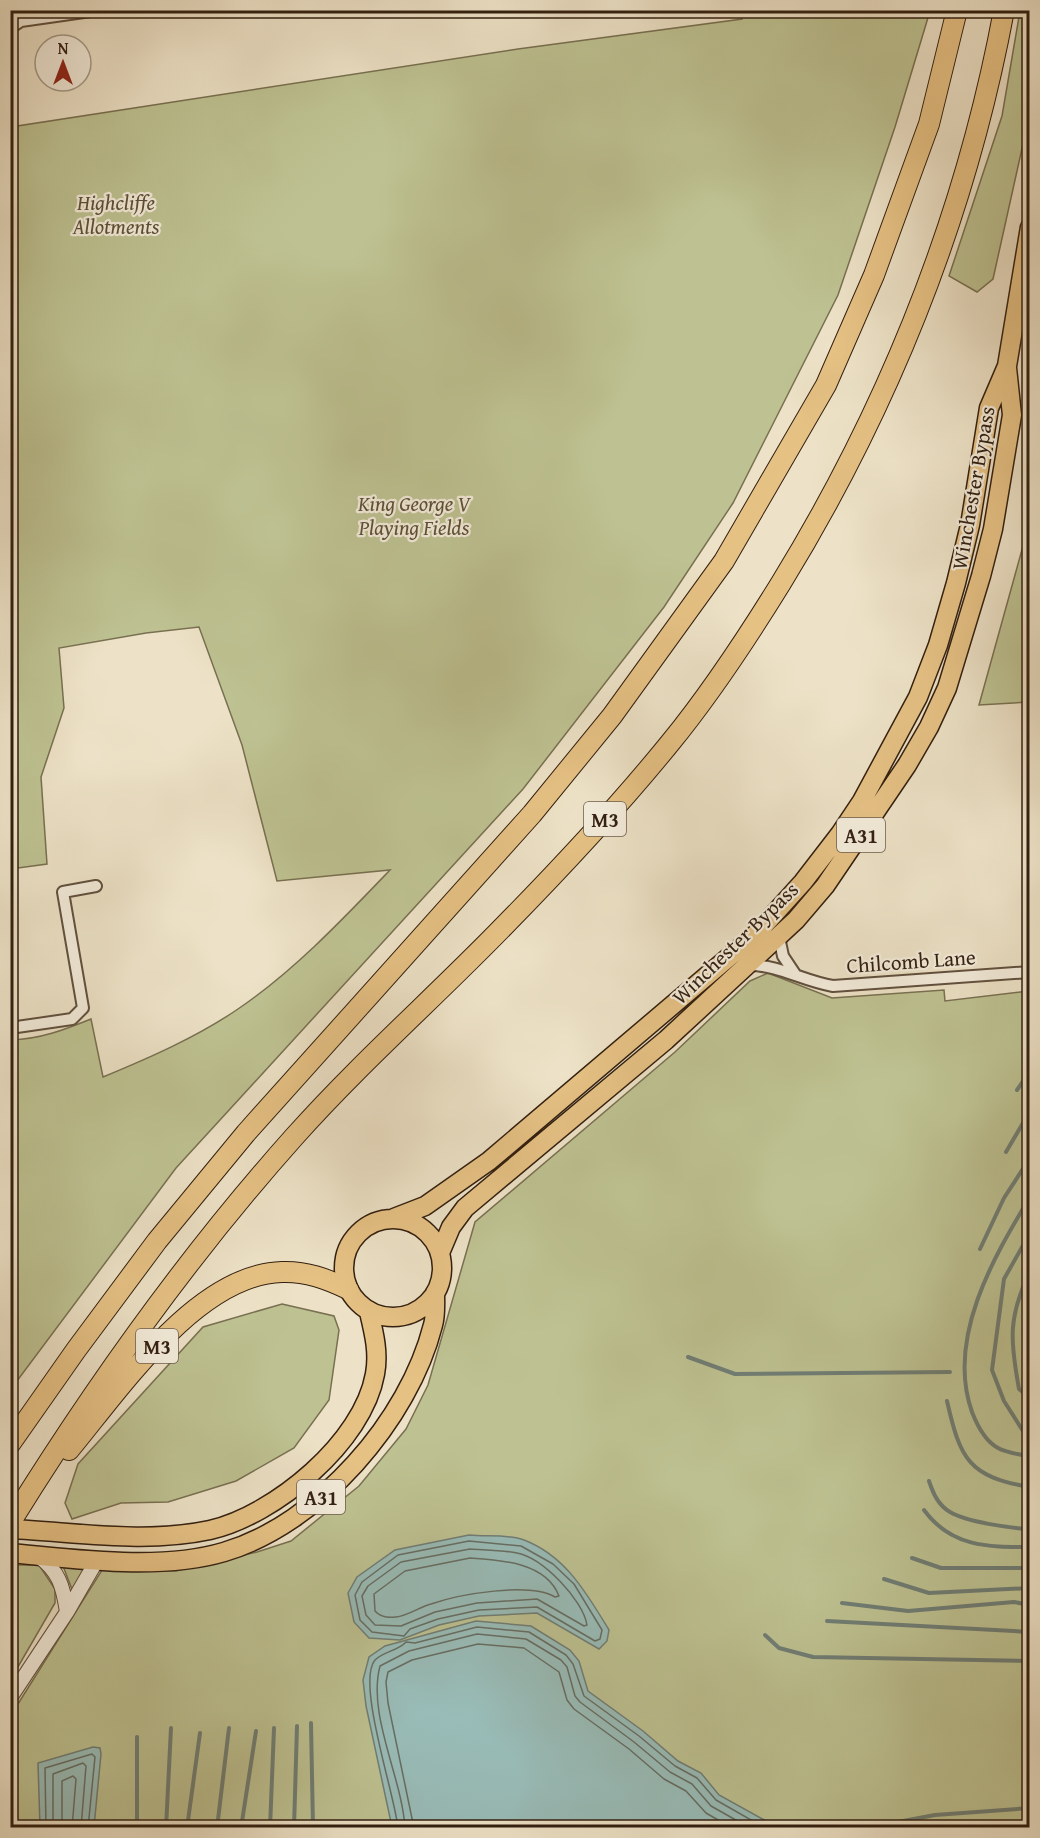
<svg xmlns="http://www.w3.org/2000/svg" width="1040" height="1838" font-family="'Gentium Book Plus',serif">
<style>
.green{fill:#bec292;stroke:#787051;stroke-width:1.5}
.water{fill:#99bdb9;stroke:#707e75;stroke-width:1.5}
.lines{fill:none;stroke-linecap:round;stroke-linejoin:round}
.shore{stroke:#666e64;stroke-width:1.5}
.stream{stroke:#707e75;stroke-width:4}
.minor-casing{stroke:#61503e;stroke-width:14}
.tertiary-casing{stroke:#61503e;stroke-width:16}
.trunk-casing{stroke:#321f10;stroke-width:21}
.motorway-casing{stroke:#321f10;stroke-width:22}
.minor{stroke:#f3ecdb;stroke-width:10}
.tertiary{stroke:#f3ecdb;stroke-width:14}
.trunk{stroke:#e6c184;stroke-width:18}
.motorway{stroke:#e6c184;stroke-width:20}
.labels{text-anchor:middle;dominant-baseline:central;stroke-width:4.5;stroke-linejoin:round;paint-order:stroke}
.shield{fill:#f3ecdb;stroke:#6c5c4d;stroke-width:1.5}
.shield-label{font-size:20px;font-weight:bold;fill:#321f10}
.park-label{font-size:21px;font-style:italic;fill:#5c5037;stroke:#f3ecdb}
.street-label{font-size:21px;fill:#321f10;stroke:#f3ecdb}
</style>
<rect width="100%" height="100%" fill="#ede2c7"/>
<filter id="stains"><feTurbulence type="fractalNoise" baseFrequency=".00333" numOctaves="4"/><feColorMatrix values="0 0 0 0 .2 0 0 0 0 .09 0 0 0 0 .02 0 0 0 .5 -.17"/></filter>
<radialGradient id="worn" r=".72"><stop offset=".6" stop-color="#630" stop-opacity="0"/><stop offset="1" stop-color="#630" stop-opacity=".3"/></radialGradient>
<path class="green" d="M741 11H930L895 127 838 295 733 503 664 607 523 789 176 1168 11 1389V1040C40 1039 64 1030 91 1019L103 1077C149 1058 197 1037 238 1009 294 971 344 918 390 870L277 881 242 745 199 627 146 633 59 648 64 708 41 777 47 864 11 869V127L518 49 742 19Z
M1020 11H1029V117L993 279 977 292 949 276 1002 116Z
M1029 494V702L979 705 1023 546Z
M768 973 832 998 944 990 945 1001 1029 991V1827L11 1828V1715L102 1570 176 1571 257 1552 291 1541 359 1486 406 1429 428 1385 475 1222 675 1052 750 981Z
M282 1304 334 1316 339 1330 329 1400 294 1448 236 1481 168 1502 121 1503 72 1519 65 1503 78 1464 203 1327Z
M15 1565H39L55 1589V1603L11 1679V1573Z
M63 1566 87 1567 73 1592Z"/>
<path class="water" d="M469 1535C485 1537 509 1534 524 1540 566 1556 587 1594 609 1630L607 1641 599 1649 537 1613 479 1616 439 1625 400 1640 369 1638 354 1622 348 1593 357 1577 395 1550Z
M476 1621 531 1626 570 1650 579 1661 588 1691 643 1731 678 1761 701 1773 719 1795 777 1827H392L366 1706 363 1680 369 1657 385 1646Z
M93 1747 100 1748 101 1754 94 1827H40L38 1763Z"/>
<g class="lines">
<path class="shore" d="M469 1541 521 1546 553 1564 574 1584 602 1630 600 1639 595 1641 537 1607 479 1610 438 1619 410 1629 404 1636 372 1632 360 1620 355 1595 362 1582 398 1555Z
M470 1549C485 1550 502 1550 517 1553 543 1558 583 1600 587 1625L584 1626 537 1599 477 1603 435 1612 401 1626 375 1625 366 1615 362 1596 368 1586 401 1562Z
M470 1558C500 1560 546 1562 559 1596L555 1597C529 1582 460 1594 431 1604 420 1607 407 1616 396 1617 388 1618 380 1617 375 1611L374 1594 405 1571Z
M46 1828 45 1768 92 1754 95 1757 88 1828
M53 1828V1774L83 1763 86 1766 81 1828
M62 1828V1781L73 1776 76 1779 72 1828
M398 1828C395 1795 356 1682 375 1660 384 1651 398 1651 406 1642L415 1643 477 1627 529 1632 566 1655 573 1664 584 1696 639 1736 675 1766 697 1778 716 1800 765 1828
M405 1828C402 1777 367 1715 380 1666L409 1651 477 1634 526 1639 561 1660 567 1667 575 1696 580 1702 634 1742 670 1772 692 1784 711 1806 750 1828
M414 1828 388 1703 386 1682 388 1672 412 1660 478 1644 524 1648 559 1672 567 1700 574 1709 629 1749 664 1779 686 1791 706 1813 732 1828"/>
<path class="stream" d="M1017 1090 1030 1071
M1006 1152 1030 1111
M1030 1197C993 1258 946 1339 972 1412 977 1425 985 1441 998 1448 1007 1453 1020 1454 1030 1457
M1030 1233 1004 1279 992 1370 1004 1401 1023 1431 1030 1434
M980 1249 1004 1198 1030 1158
M1030 1271C1008 1317 1010 1340 1019 1389L1030 1398
M688 1357 735 1374 950 1372
M947 1401C960 1458 968 1477 1030 1487
M929 1481C933 1493 938 1505 950 1512 967 1522 1009 1528 1030 1529
M924 1510C951 1547 987 1547 1030 1547
M912 1558 941 1568H1030
M884 1579 929 1593 1030 1588
M842 1603 908 1611 1014 1602 1030 1605
M827 1621 1030 1632
M765 1635 779 1648 813 1657 1030 1661
M311 1723 313 1828
M137 1828V1737
M166 1828 171 1728
M187 1828 200 1733
M217 1828 229 1728
M241 1828 256 1731
M270 1828 274 1728
M294 1828 297 1726
M866 1828 935 1815 1030 1808"/>
<defs>
<path id="minor" d="M10 28 21 21 98 10
M779 937 783 956 795 974
M749 965C779 965 803 981 833 986L1030 972
M10 1028 72 1019 83 1008 63 892 96 886"/>
<path id="tertiary" d="M38 1556C59 1571 63 1586 67 1612
M10 1698 67 1612 97 1560"/>
<path id="trunk" d="M394 1218 425 1206 489 1161 755 935 803 882 840 834 862 801 918 697 938 645 956 583 970 525 989 408 1007 366 1030 227
M344 1268a49 49 0 1 1 98 0a49 49 0 1 1-98 0Z
M440 1253 451 1227 465 1208 666 1040 796 920 825 886 907 765 929 727 947 688 981 576 993 529 1012 415 1007 368
M10 1529C76 1532 145 1544 210 1530 275 1515 363 1442 375 1374 379 1353 374 1333 369 1312
M10 1553C76 1559 160 1571 224 1552 319 1524 409 1420 433 1325 436 1315 435 1303 435 1293"/>
<path id="motorway" d="M10 1444 76 1350 157 1241 246 1133 532 814 612 716 724 561 826 385 874 275 929 124 957 10
M69 1450C119 1390 197 1274 282 1272 306 1271 327 1279 348 1289
M10 1523C95 1386 187 1257 294 1137 360 1063 434 998 503 927 561 868 618 807 670 743 711 693 747 638 781 583 889 407 966 214 1004 10"/>
</defs>
<use href="#minor" class="minor-casing"/>
<use href="#tertiary" class="tertiary-casing"/>
<use href="#trunk" class="trunk-casing"/>
<use href="#motorway" class="motorway-casing"/>
<use href="#minor" class="minor"/>
<use href="#tertiary" class="tertiary"/>
<use href="#trunk" class="trunk"/>
<use href="#motorway" class="motorway"/>
</g>
<g class="labels">
<g class="shield">
<rect x="584" y="802" width="42" height="34" rx="4.5"/>
<rect x="837" y="818" width="48" height="34" rx="4.5"/>
<rect x="136" y="1329" width="42" height="34" rx="4.5"/>
<rect x="297" y="1480" width="48" height="34" rx="4.5"/>
</g>
<g class="shield-label">
<text x="605" y="819">M3</text>
<text x="861" y="835">A31</text>
<text x="157" y="1346">M3</text>
<text x="321" y="1497">A31</text>
</g>
<g class="park-label">
<text x="116" y="202">Highcliffe<tspan x="116" dy="24">Allotments</tspan></text>
<text x="414" y="503">King George V<tspan x="414" dy="24">Playing Fields</tspan></text>
</g>
<g class="street-label">
<text transform="translate(973 488) rotate(-80)">Winchester Bypass</text>
<text transform="translate(735 943) rotate(-44)">Winchester Bypass</text>
<text transform="translate(911 961) rotate(-4)">Chilcomb Lane</text>
</g>
</g>
<rect width="1040" height="1838" fill="none" stroke="#ede2c7" stroke-width="36"/>
<rect x="12" y="12" width="1016" height="1814" fill="none" stroke="#321f10" stroke-width="3"/>
<rect x="18" y="18" width="1004" height="1802" fill="none" stroke="#321f10" stroke-width="1.5"/>
<g transform="translate(63 63)"><circle r="28" fill="#f3ecdb" stroke="#a69a8a" stroke-width="1.5"/>
<path d="M0-4.5L10 22L0 15L-10 22Z" fill="#8f2418"/>
<text y="-9" font-size="16" font-weight="bold" text-anchor="middle" fill="#321f10">N</text>
</g>
<rect width="100%" height="100%" filter="url(#stains)"/>
<rect width="100%" height="100%" fill="url(#worn)"/>
</svg>
